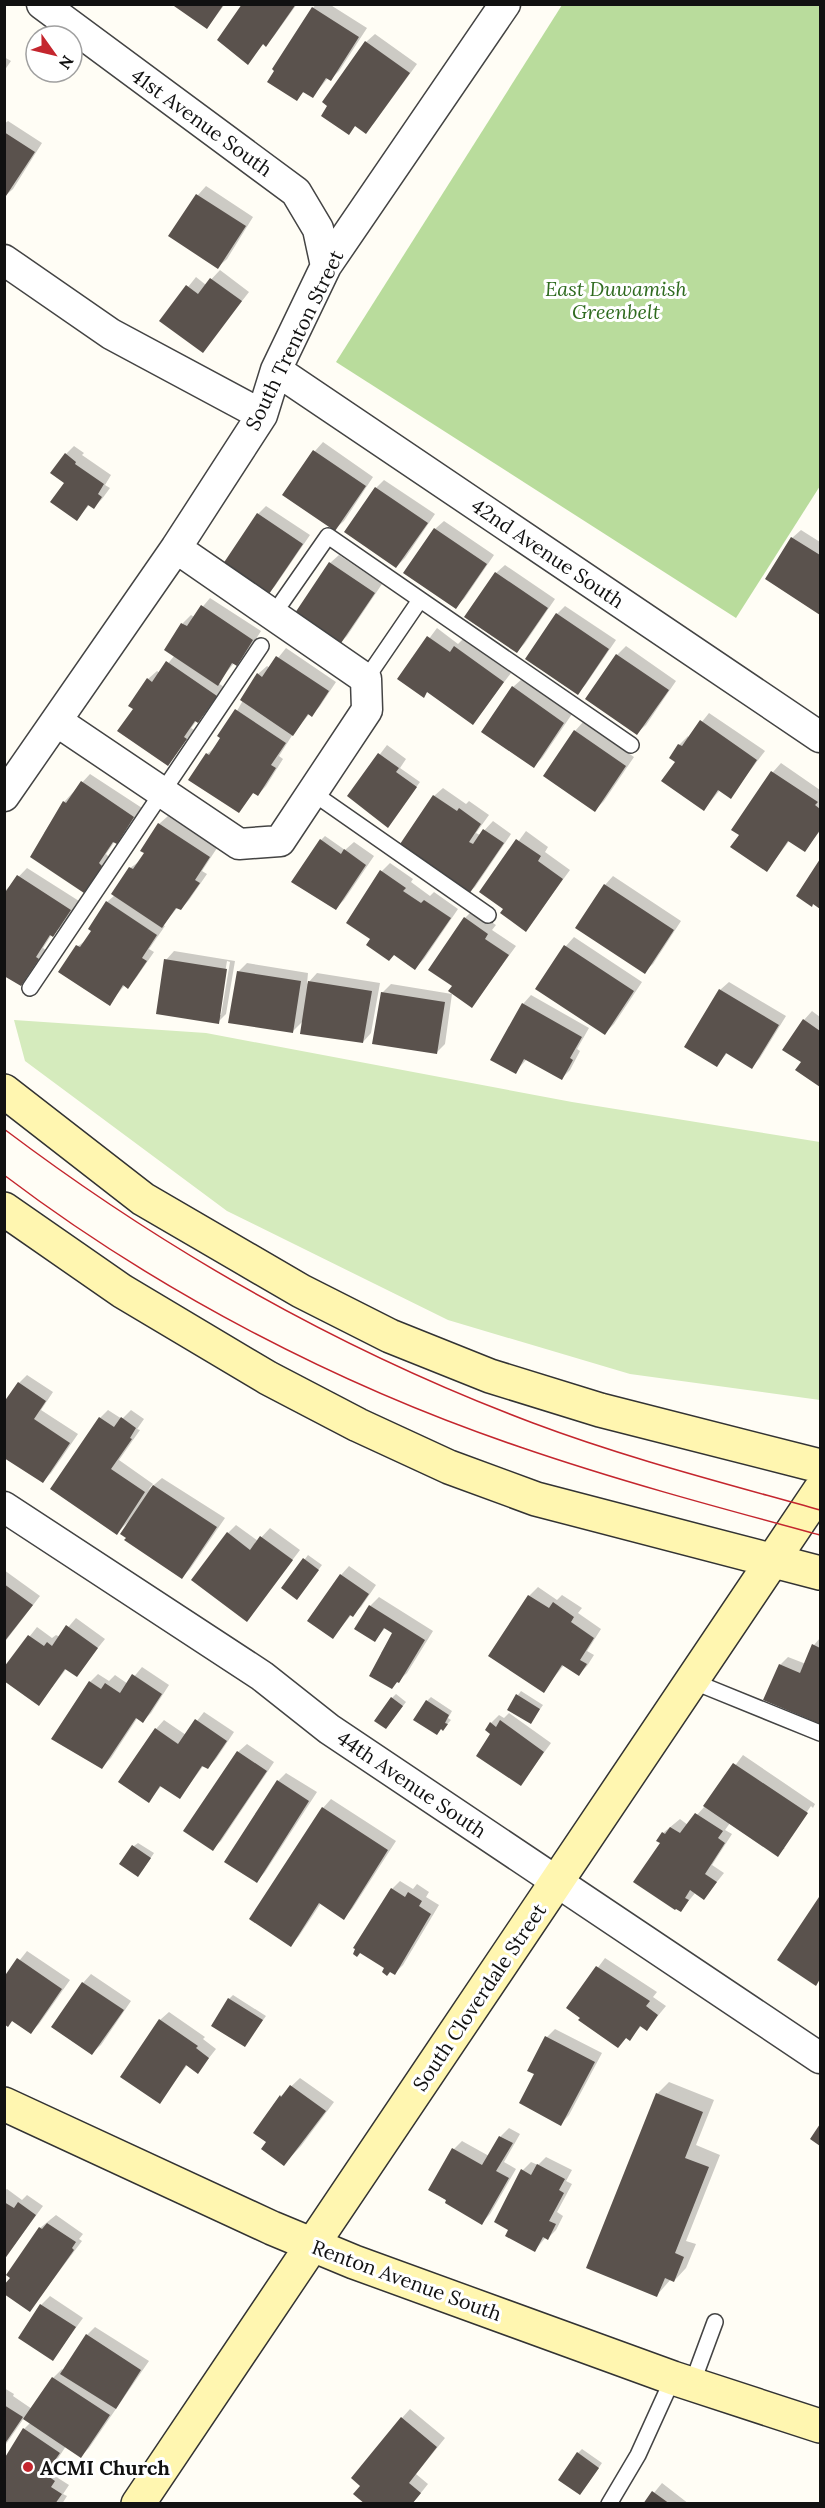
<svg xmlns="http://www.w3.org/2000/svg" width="825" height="2508" font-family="Lora,serif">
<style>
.green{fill:#d5ebbd}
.forest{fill:#b9dc9c}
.shadow{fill:#0003;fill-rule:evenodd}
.building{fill:#5a524d}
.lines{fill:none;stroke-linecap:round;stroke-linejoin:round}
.lane-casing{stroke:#444;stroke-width:18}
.street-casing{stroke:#444;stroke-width:33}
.secondary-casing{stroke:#333;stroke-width:36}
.lane{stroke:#fff;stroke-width:15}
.street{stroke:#fff;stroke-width:30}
.secondary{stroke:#fff6b0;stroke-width:33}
.tram{stroke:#c4262e;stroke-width:1.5}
.poi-dot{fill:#c4262e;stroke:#fff;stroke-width:2}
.labels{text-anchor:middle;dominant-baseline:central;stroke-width:6;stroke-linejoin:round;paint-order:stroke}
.street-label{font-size:20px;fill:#111;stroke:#fff}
.park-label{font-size:20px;font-style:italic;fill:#2f6b1f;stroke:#fff}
.poi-label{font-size:20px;font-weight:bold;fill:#111;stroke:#fff;text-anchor:start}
</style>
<rect width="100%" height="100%" fill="#fffdf5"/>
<path class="green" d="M14 1020 206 1033 572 1102 820 1142V1400L630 1374 448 1320 227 1211 25 1061Z"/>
<path class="forest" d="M562 5H820V486L736 618 336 362Z"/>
<path class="shadow" d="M177 4H225L207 28Z
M244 4H297L274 36 266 45 264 43 247 63Z
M316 4H329L367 28 339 71 331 79 328 78 313 96 305 91 296 99 313 8Z
M375 34 417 64 374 123 366 132 356 125 348 133 366 42Z
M4 57 11 61 4 71Z
M8 121 42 143 13 189 4 197V124Z
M206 186 253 217 227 259 218 267 170 236 198 195Z
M220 270 249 292 203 351 161 321 196 277 206 285Z
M323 442 373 477 344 521 335 529 284 494 315 451Z
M74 446 84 453 82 455 111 475 105 485 110 488 102 499 94 507 90 504 77 519 66 482V454Z
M384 480 435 514 405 558 396 567 376 488Z
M266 506 310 535 275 586 267 595 258 514Z
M444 521 494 555 464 599 455 607 435 529Z
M801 530 820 542V614L801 602 792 538Z
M339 555 382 584 347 636 339 644 330 563Z
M505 565 555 599 525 643 517 652 496 573Z
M210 598 261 631 245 656 236 664 234 663 218 683 224 687 206 713 197 720 191 728 194 730 168 764 135 709 148 679 157 671 160 673 175 655 166 649 183 623 191 615 194 617Z
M565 606 616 640 586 684 578 693 557 614Z
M437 628 458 644 463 639 511 673 473 723 428 691 423 696 399 679Z
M626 646 676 681 646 725 637 733 587 698 617 655Z
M286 648 336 682 320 706 312 715 310 713 293 734 279 756 283 759 266 786 258 795 254 792 239 811 207 754 217 746 258 674 267 666 270 668Z
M522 679 572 714 542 758 534 766 513 687Z
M709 713 765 751 730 797 720 790 704 809 677 762 679 745 688 736 689 738Z
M583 722 634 757 604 801 595 810 575 731Z
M387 745 406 759 400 768 420 782 388 826 369 813 374 805 349 795Z
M781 763 820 790V831L805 850 790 840 767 870 741 834 733 830 773 772Z
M90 774 142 808 125 834 115 841 106 854 109 857 92 883 84 891 44 833 64 802Z
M443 788 466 804 469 801 489 815 476 833 480 835 493 821 511 834 475 887 466 895 448 876 424 860 434 796Z
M168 816 217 848 202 871 207 874 189 900 181 909 178 907 163 925 165 926 149 949 154 952 136 978 128 987 125 985 109 1004 78 946 88 939 107 902 115 895 130 868 140 861 159 824Z
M526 831 548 847 545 852 570 870 526 930 505 909 481 892Z
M325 836 345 850 354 842 374 856 344 900 336 908 321 840Z
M820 862V907L798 896Z
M390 863 413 879 411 882 430 896 434 892 458 909 424 959 415 968 348 922 382 871Z
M27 868 79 901 61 927 52 934 43 948 46 950 21 984 4 974V892Z
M613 876 681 921 653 964 644 972 605 885Z
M473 910 496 925 492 930 516 946 472 1006 454 986 465 918Z
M574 937 642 982 614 1024 605 1033 537 988 566 946Z
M174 951 235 961 226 1014 218 1022 166 960ZM227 961 230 962 221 1015H218Z
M247 963 308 973 307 984 317 973 380 983 371 1033 363 1042 303 1021 292 1032 238 972Z
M729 982 786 1016 760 1058 752 1067 728 1052 717 1065 720 990Z
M391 984 452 994 445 1044 436 1053 382 993Z
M531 995 589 1028 577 1049 580 1051 570 1070 562 1078 527 1059 515 1072 523 1004Z
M812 1011 820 1017V1085L797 1070 803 1062 804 1020Z
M27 1375 53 1392 41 1410 78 1434 51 1473 43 1481 19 1383Z
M108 1410 122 1419 131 1410 144 1419 137 1429 140 1430 119 1460 153 1484 148 1490 162 1478 225 1518 190 1569 182 1577 130 1520 117 1533 100 1418Z
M236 1525 258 1541 270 1528 300 1550 247 1620 228 1533Z
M308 1555 322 1565 300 1594 283 1588Z
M349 1566 376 1585 361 1607 352 1614 333 1637 341 1575Z
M4 1570 40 1596 4 1643Z
M538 1587 557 1600 562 1595 582 1608 578 1613 601 1629 587 1651 594 1655 587 1666 579 1674 564 1665 543 1691 490 1656 529 1596Z
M379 1597 433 1631 407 1673 391 1688 384 1654 381 1653 394 1632 386 1627 375 1640 356 1629 370 1606Z
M76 1618 105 1639 76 1675 67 1668 39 1704 4 1669 37 1627 52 1638 56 1635 60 1637Z
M820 1638V1722L765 1700 780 1665 788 1657 806 1664 814 1645Z
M142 1667 169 1685 151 1713 143 1721 138 1717 111 1758 102 1767 90 1682 98 1674 109 1681 115 1675 128 1684Z
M521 1691 543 1705 531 1722 518 1695Z
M396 1694 406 1702 386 1728 392 1698Z
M431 1697 452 1711 448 1718 451 1720 443 1729 427 1701Z
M204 1712 234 1732 216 1759 208 1767 204 1765 180 1797 162 1785 149 1801 156 1729 164 1720 186 1735Z
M509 1713 551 1743 521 1784 492 1733 491 1723 499 1715 504 1718Z
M247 1744 274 1762 221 1841 212 1849 238 1752Z
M743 1755 815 1804 813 1808 811 1806 782 1848H785L777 1855 730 1823 725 1830 732 1834 712 1865 724 1873 704 1898 696 1892 681 1910 662 1842 663 1833 680 1819 688 1825 705 1806Z
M286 1773 317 1792 265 1872 257 1881 278 1781Z
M331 1799 396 1841 352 1909 343 1918 321 1903 299 1936 291 1945 323 1808Z
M138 1843 154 1853 142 1871 134 1846Z
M400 1881 413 1889 417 1884 429 1892 426 1897 439 1905 403 1965 395 1973 392 1889Z
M820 1897V1979L816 1984 779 1960Z
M27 1951 70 1980 39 2024 31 2032 13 2020 8 2025 4 1980Z
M605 1958 657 1992 653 1997 666 2006 647 2029 641 2026 630 2039 627 2037 618 2046 568 2008Z
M91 1974 131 2001 101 2045 92 2053 83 1983Z
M233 1995 266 2016 245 2045 229 1999Z
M169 2012 205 2037 203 2039 216 2049 198 2072 188 2064 159 2102 160 2020Z
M555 2029 602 2053 569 2115 561 2124 536 2074 547 2037Z
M300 2078 334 2102 301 2146 284 2164 268 2142 255 2132 281 2096Z
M669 2082 714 2100 696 2145 720 2155 686 2241 696 2244 686 2268 674 2281 671 2279 657 2295V2094Z
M509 2128 520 2134 504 2162 516 2169 490 2214 482 2223 430 2190 454 2149 462 2141 489 2156 501 2136Z
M546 2157 572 2170 566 2181 572 2184 557 2212 563 2216 556 2230 548 2238 546 2237 535 2250 510 2230 523 2170 531 2162 538 2165Z
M7 2189 22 2200 27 2195 43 2206 4 2259V2191Z
M56 2215 83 2234 79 2239 82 2241 30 2310 40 2228Z
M50 2296 83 2318 53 2359 20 2337 41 2305Z
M95 2327 149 2361 89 2448 81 2456 66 2446 53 2466 62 2472 58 2478 69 2485 63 2494 67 2496 62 2504H4L24 2429 31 2422 24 2418 4 2447V2388L14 2394 13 2396 32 2409 53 2378 62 2369 64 2371 87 2335Z
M410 2409 445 2438 416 2474 428 2484 412 2504 362 2485 402 2418Z
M582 2449 602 2463 584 2489 578 2453Z
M662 2483 689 2504H645Z"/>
<path class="building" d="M175 4H224L207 29 174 6Z
M242 4H296L266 47 263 44 248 65 217 40Z
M312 7 359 37 331 81 326 78 313 98 303 92 297 101 267 82 274 71 272 69Z
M365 41 410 73 366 134 355 126 349 135 321 116 327 106 322 102Z
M4 132 35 152 4 199Z
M196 194 246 226 218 269 168 236Z
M210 278 242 301 203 353 159 321 186 285 198 294Z
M313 450 366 486 335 531 282 495Z
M65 453 76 462 75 464 104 484 98 494 102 497 94 509 88 505 77 521 50 502 64 483 50 473Z
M375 487 428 523 396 568 344 532Z
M257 513 303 544 267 597 221 567Z
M434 528 487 564 456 609 403 573Z
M791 537 820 555V615L765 579Z
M329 562 375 593 339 646 293 616Z
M495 572 548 608 517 653 464 617Z
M201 605 253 640 237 666 232 663 218 686 164 650 181 623 187 626Z
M556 613 609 649 578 695 525 659Z
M427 636 450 652 454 646 504 682 473 725 427 692 424 698 397 679Z
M616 654 669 690 637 735 585 699Z
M276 656 329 691 312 717 308 714 293 736 240 700 257 673 262 677Z
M166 661 217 696 198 723 195 721 184 737 187 739 168 766 117 731 133 709 128 706 147 678 152 682Z
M512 686 564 723 534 768 481 732Z
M235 709 286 743 271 765 276 768 258 796 253 793 239 813 188 780 206 753 209 755 220 738 217 736Z
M700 720 757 760 731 799 718 790 704 811 661 781 675 762 669 758 678 744 682 746Z
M574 730 626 766 595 812 543 776Z
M378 753 399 768 396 772 417 787 388 828 347 796Z
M771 771 818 802 815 805 820 809V830L805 852 788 841 767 872 730 847 739 835 731 830Z
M81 781 134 817 117 844 113 842 99 863 102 866 84 893 30 857 63 801 66 803Z
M433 795 457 811 459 808 481 824 469 842 473 844 483 829 504 843 467 897 443 880 446 876 423 861 396 850Z
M158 823 210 857 195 880 200 883 181 910 176 908 162 928 111 894 129 867 133 869 144 853 140 851Z
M320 839 341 854 344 849 366 865 336 910 291 882Z
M516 839 541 856 538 861 563 879 526 932 500 913 503 909 479 892Z
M820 859V909L813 904 812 907 796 896Z
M380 870 406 888 403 891 421 903 424 900 451 918 415 970 394 955 389 961 366 945 370 939 346 923Z
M17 875 71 910 53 937 50 935 36 957 39 959 21 986 4 976V894Z
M604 884 674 930 645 974 575 928Z
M106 901 157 935 142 958 147 961 128 989 123 985 110 1006 58 972 76 945 80 947 91 931 88 929Z
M464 917 488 934 485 939 509 955 472 1008 448 991 452 986 428 970Z
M564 945 634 991 605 1035 535 989Z
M164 959 227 969 219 1024 156 1014Z
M237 971 301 981 293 1033 228 1023Z
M308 981 372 991 363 1043 300 1034Z
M719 989 779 1025 752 1069 726 1053 717 1067 684 1047Z
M381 992 445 1002 437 1054 372 1044Z
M522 1003 582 1037 570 1058 573 1060 562 1080 524 1059 516 1074 490 1060Z
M803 1019 820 1031V1087L795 1070 801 1062 782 1050Z
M18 1382 46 1401 34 1419 70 1443 43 1483 4 1458V1402Z
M99 1417 114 1427 121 1417 136 1428 130 1438 132 1439 111 1469 145 1492 117 1535 50 1489Z
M153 1485 217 1527 182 1579 124 1540 126 1538 120 1534Z
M227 1532 250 1550 260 1536 293 1560 247 1622 191 1580Z
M303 1558 319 1570 297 1600 281 1588Z
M340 1574 369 1594 353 1617 350 1615 333 1639 307 1621Z
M4 1584 33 1605 4 1642Z
M528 1595 549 1608 553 1602 574 1617 571 1622 594 1638 580 1660 587 1664 579 1676 562 1665 544 1693 488 1656Z
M369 1605 425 1640 399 1683 397 1682 392 1689 369 1676 392 1633 384 1628 375 1642 354 1629Z
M66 1625 98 1648 77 1677 65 1669 39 1706 4 1681V1667L28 1635 44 1646 47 1642 52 1646Z
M812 1644 820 1648V1724L763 1700 779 1664 800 1673Z
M132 1674 162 1694 143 1723 136 1718 102 1769 51 1739 89 1681 101 1689 105 1683 120 1693Z
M516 1694 540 1709 531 1724 507 1710Z
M391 1697 403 1706 386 1729 374 1721Z
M426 1700 449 1715 445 1723 448 1724 443 1731 441 1729 437 1735 413 1720Z
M195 1719 227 1741 208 1769 202 1766 180 1799 160 1786 149 1803 118 1782 155 1728 178 1744Z
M500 1720 544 1752 521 1786 476 1756 490 1734 485 1730 490 1722 496 1727Z
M237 1751 267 1771 213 1851 183 1831Z
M733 1763 808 1813 778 1857 703 1806Z
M277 1780 309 1801 257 1883 224 1862Z
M322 1807 388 1850 344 1920 319 1903 291 1947 249 1919Z
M695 1813 723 1831 718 1838 725 1843 705 1874 717 1882 704 1900 690 1890 685 1898 689 1900 681 1912 676 1909 675 1910 633 1882 660 1843 656 1841 662 1832 665 1834 670 1827 680 1833Z
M132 1845 151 1858 138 1877 119 1864Z
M391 1888 405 1897 408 1892 422 1901 419 1906 431 1914 395 1975 390 1972 387 1976 382 1972 384 1968 360 1953 357 1957 353 1954 355 1949 353 1948Z
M819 1897 820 1898V1979L816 1986 777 1960Z
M17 1958 62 1989 31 2034 12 2021 8 2027 4 2024V1977Z
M596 1966 650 2001 646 2006 658 2015 647 2031 640 2026 630 2041 626 2038 618 2048 578 2020 580 2018 566 2008Z
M82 1982 124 2010 92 2055 51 2027Z
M228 1998 263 2020 245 2047 211 2026Z
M159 2019 198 2046 196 2048 209 2058 198 2074 186 2065 160 2104 120 2077Z
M545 2036 595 2062 561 2126 519 2103 534 2074 527 2071Z
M290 2085 326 2111 284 2166 261 2149 266 2142 253 2133 280 2095 281 2097Z
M656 2093 703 2112 685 2158 709 2167 675 2253 684 2257 674 2282 665 2278 657 2297 586 2268Z
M820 2124V2146L810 2139Z
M499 2136 513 2143 496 2171 509 2178 482 2225 445 2203 446 2200 428 2190 452 2148 482 2165Z
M537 2164 565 2179 559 2190 564 2193 549 2221 556 2224 548 2240 543 2237 535 2252 505 2236 508 2230 494 2222 521 2169 531 2175Z
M4 2202 14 2208 18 2202 36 2215 4 2260Z
M47 2223 76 2242 72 2248 74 2250 30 2312 4 2294V2285L10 2278 6 2275 39 2227 42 2229Z
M40 2304 76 2327 53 2361 18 2338Z
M86 2334 141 2370 116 2409 60 2374Z
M52 2377 110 2415 81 2458 23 2419Z
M4 2405 23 2417 4 2445Z
M401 2417 437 2447 409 2483 421 2493 412 2504H365L353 2494 360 2486 351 2478Z
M23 2428 60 2453 45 2474 55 2481 51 2487 62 2494 55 2504H4V2459Z
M577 2452 599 2468 580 2495 558 2480Z
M652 2491 670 2504H643Z"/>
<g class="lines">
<defs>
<path id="lane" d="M282 602 328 536 631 745
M366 679 420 600
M313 793 488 915
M30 988 261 646
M692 1681 820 1733
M692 2384 715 2322
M609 2504 638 2455 673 2378"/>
<path id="street" d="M42 4 296 192 318 229 326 266
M4 260 111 334 262 415
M276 370 820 737
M58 722 239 844 280 841 367 710 366 679 176 548
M4 796 176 548 262 415 276 370 326 266 505 4
M4 1507 262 1676 329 1729 820 2058"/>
<path id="secondary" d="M4 1091 143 1199 301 1291 390 1336 490 1376 600 1410 820 1466
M4 1209 122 1291 268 1378 358 1425 449 1467 536 1499 820 1573
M4 2104 272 2228 354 2262 673 2378 820 2426
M138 2504 820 1490"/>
</defs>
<use href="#lane" class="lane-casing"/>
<use href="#street" class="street-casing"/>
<use href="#secondary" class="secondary-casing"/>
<use href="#lane" class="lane"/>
<use href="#street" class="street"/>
<use href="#secondary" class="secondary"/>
<path class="tram" d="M4 1129C167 1252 342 1351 533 1423 626 1458 724 1483 820 1510
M4 1175C157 1291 339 1386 520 1447 619 1481 720 1508 820 1535"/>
</g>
<circle class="poi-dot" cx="28" cy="2467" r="6"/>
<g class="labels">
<g class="street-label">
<text transform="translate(202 122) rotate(36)">41st Avenue South</text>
<text transform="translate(294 340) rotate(-64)">South Trenton Street</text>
<text transform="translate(548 553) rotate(34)">42nd Avenue South</text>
<text transform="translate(412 1784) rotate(34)">44th Avenue South</text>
<text transform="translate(479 1997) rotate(-56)">South Cloverdale Street</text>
<text transform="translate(407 2280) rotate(20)">Renton Avenue South</text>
</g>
<g class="park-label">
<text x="616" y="288">East Duwamish<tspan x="616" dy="23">Greenbelt</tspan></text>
</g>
<g class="poi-label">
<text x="40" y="2467">ACMI Church</text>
</g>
</g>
<rect width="825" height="2508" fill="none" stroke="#111111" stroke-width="12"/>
<g transform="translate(54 54) rotate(124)"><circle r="28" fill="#ffffff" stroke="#a0a0a0" stroke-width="1.5"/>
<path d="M0-4.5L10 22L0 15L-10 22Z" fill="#c4262e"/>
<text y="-9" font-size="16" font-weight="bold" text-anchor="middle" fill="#111111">N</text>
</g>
</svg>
